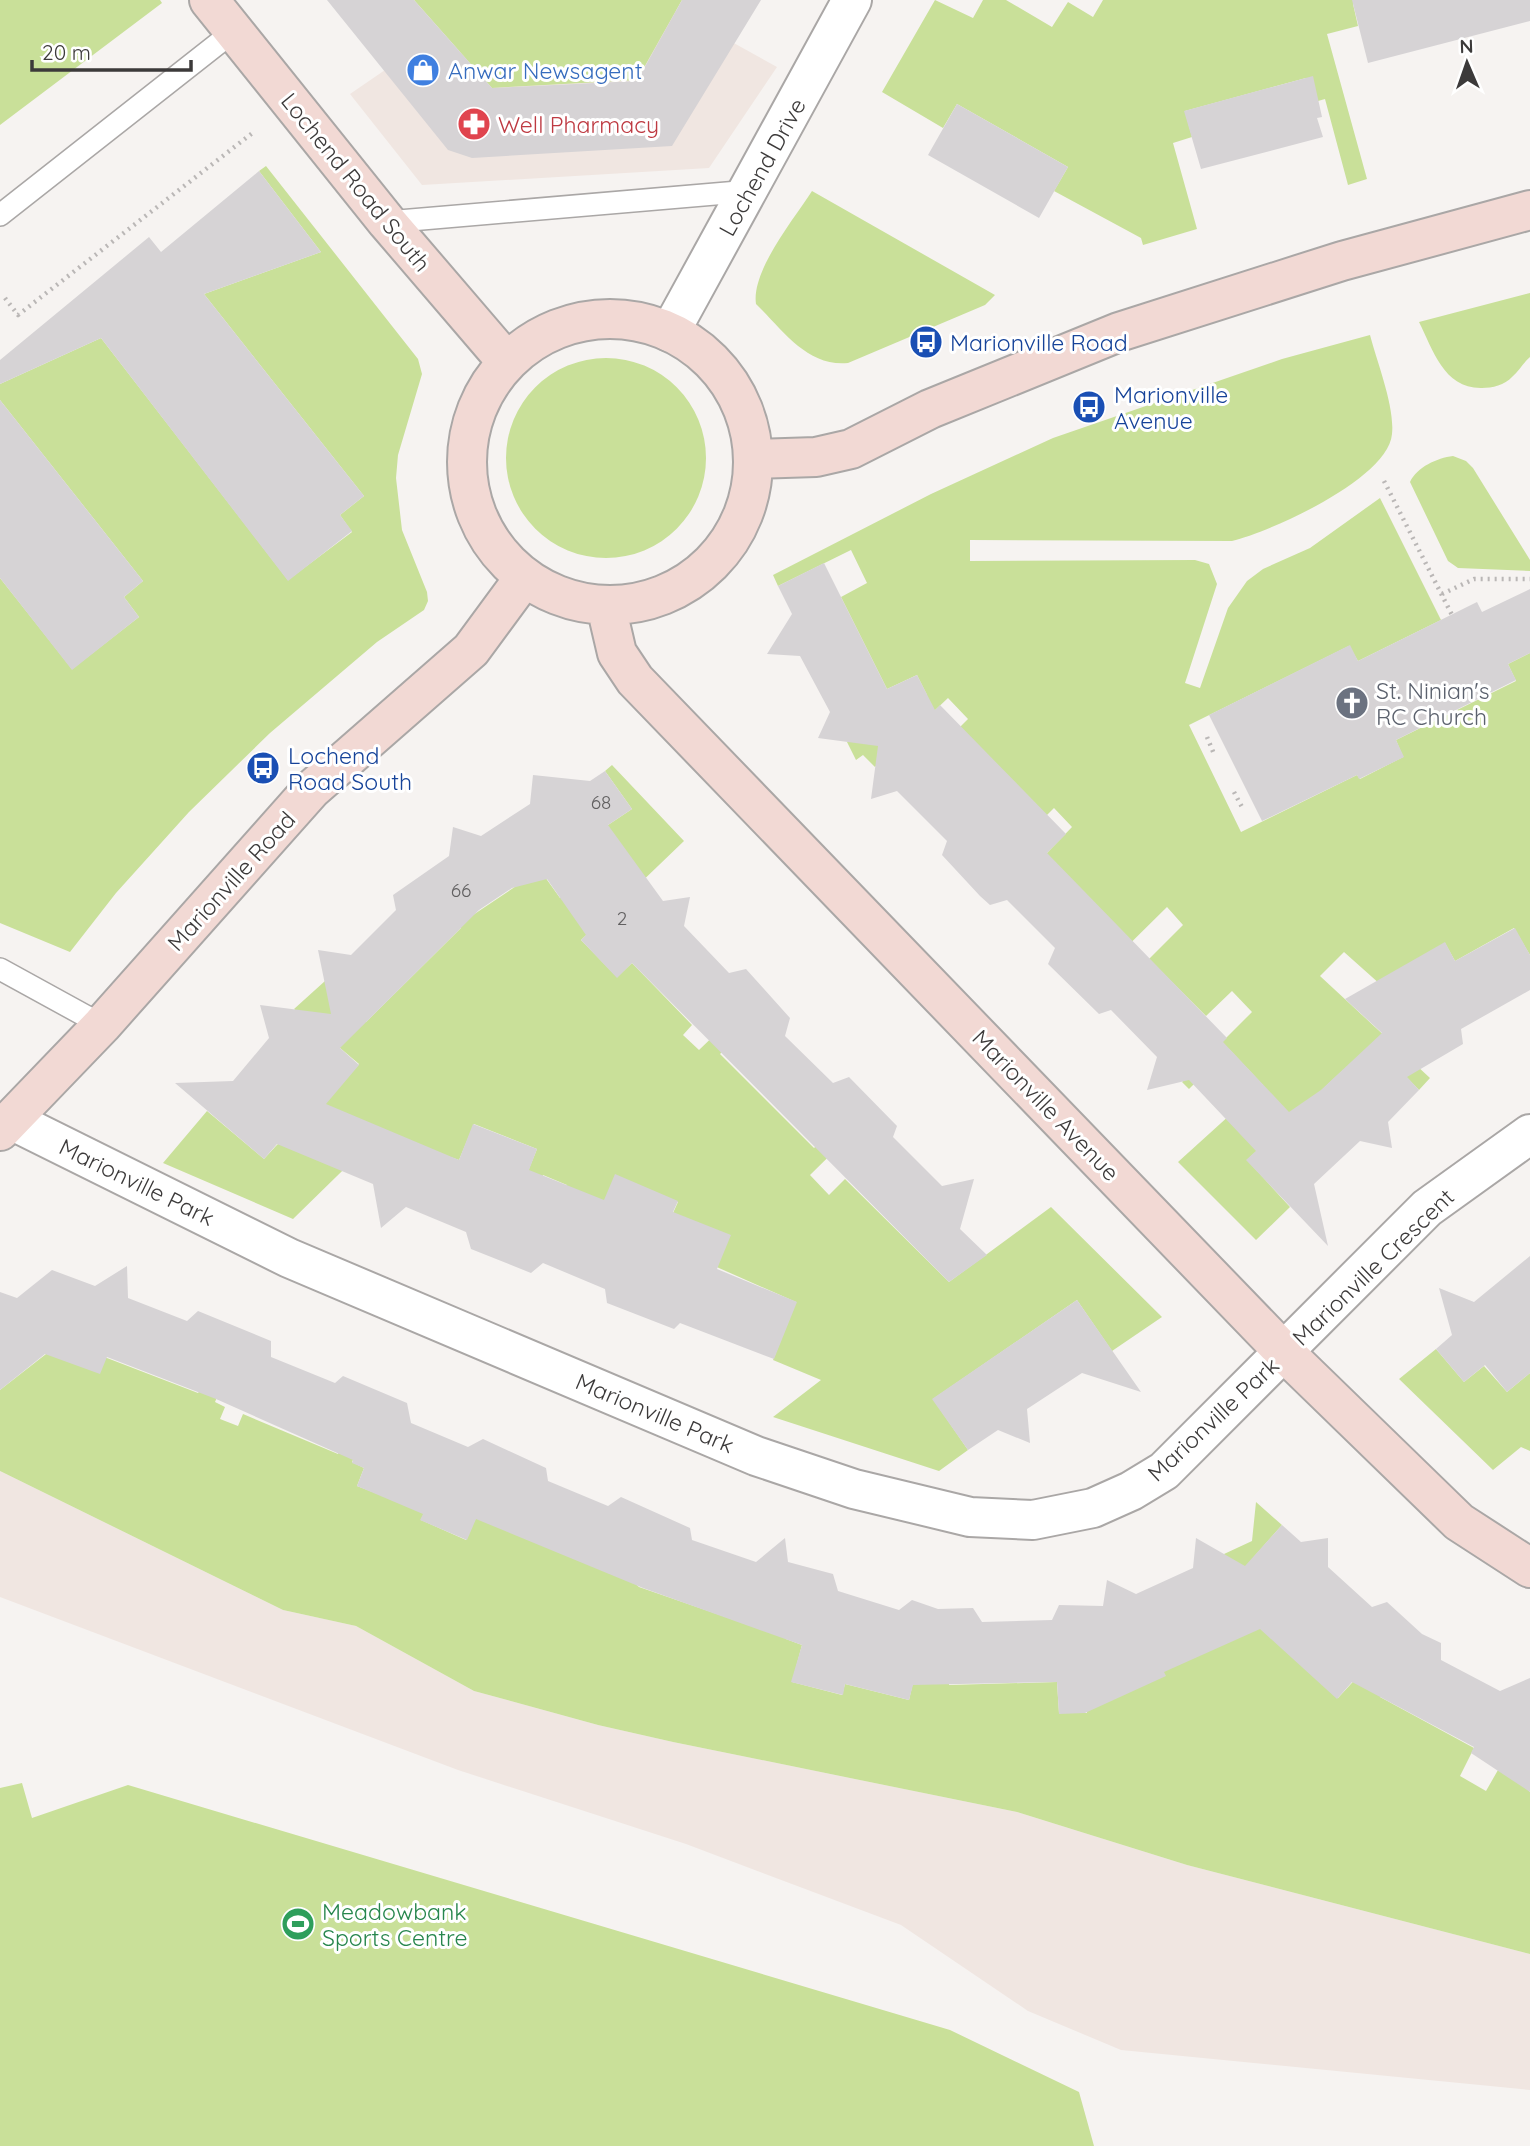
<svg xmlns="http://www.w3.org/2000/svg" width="1530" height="2146" font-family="Quicksand,sans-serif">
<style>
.built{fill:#f0e6e1}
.green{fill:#c9e099}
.building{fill:#d6d3d5}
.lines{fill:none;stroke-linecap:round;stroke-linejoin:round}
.lane-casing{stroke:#aaa7a6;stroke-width:24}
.street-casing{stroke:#aaa7a6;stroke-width:42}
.secondary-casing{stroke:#aaa7a6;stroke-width:42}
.path{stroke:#bab7b6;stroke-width:4.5;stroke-dasharray:2 5;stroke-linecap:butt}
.lane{stroke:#fff;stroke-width:21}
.street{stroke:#fff;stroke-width:38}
.secondary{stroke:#f2d9d4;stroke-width:38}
.labels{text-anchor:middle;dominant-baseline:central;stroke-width:6;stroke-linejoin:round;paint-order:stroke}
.number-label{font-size:19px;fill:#626061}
.shop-label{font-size:23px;fill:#366cbe;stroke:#fff;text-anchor:start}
.health-label{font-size:23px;fill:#be3a42;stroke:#fff;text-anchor:start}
.street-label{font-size:23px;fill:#3c3a3a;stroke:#fff}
.transit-label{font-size:23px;fill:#164399;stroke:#fff;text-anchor:start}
.worship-label{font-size:23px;fill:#5b616d;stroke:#fff;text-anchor:start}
.leisure-label{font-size:23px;fill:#27864d;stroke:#fff;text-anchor:start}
</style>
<rect width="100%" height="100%" fill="#f6f3f1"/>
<path class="built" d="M663 0 676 11 777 67 709 168 422 185 350 94 385 70Z
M0 1471 283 1610 356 1626 474 1691 598 1725 673 1742 1017 1812 1187 1865 1530 1954V2090L1121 2050 1028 2011 901 1925 686 1844 458 1770 0 1597Z"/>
<path class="green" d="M0 0H160L162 3 0 125Z
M414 0H682L637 80 492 88Z
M935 0 973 18 983 0H1006L1052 27 1068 2 1093 17 1103 0H1367L1353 4 1358 26 1327 34 1367 179 1348 185 1325 99 1318 101 1306 78 1185 111 1192 137 1173 143 1197 229 1143 245 1141 238 1054 191 1068 167 957 104 943 128 882 92Z
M266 166 418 359 422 374 398 455 396 478 402 530 427 592 428 601 424 610 377 642 270 733 189 812 116 893 70 952 0 923V578L72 669 139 617 124 597 143 581 0 400V384L101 338 288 580 352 532 340 515 364 496 204 294 321 252 259 171Z
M812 191 995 295 985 305 848 363C807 367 783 330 756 304 751 271 794 219 812 191Z
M1530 293V357C1523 363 1519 371 1512 377 1505 385 1492 388 1482 388 1444 389 1433 350 1419 322Z
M1370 335C1377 362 1395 407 1392 434 1388 479 1272 531 1232 541L970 540V561L1195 560 1209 564 1217 584 1185 683 1200 688 1228 608 1247 581 1263 569 1310 548 1380 498 1441 620 1358 661 1349 646 1189 725 1241 832 1357 775 1360 779 1403 757 1396 740 1516 681 1508 664 1530 653V955L1514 928 1455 961 1445 943 1381 985 1344 952 1320 976 1430 1078 1419 1090 1389 1059 1343 1070 1247 1160 1290 1207 1256 1240 1178 1162 1263 1085 1229 1049 1189 1089 1182 1082 1252 1012 1232 991 1206 1016 1149 959 1183 925 1167 907 1087 986 1046 854 1072 827 1054 808 985 877 942 745 968 719 948 698 875 767 863 755 856 760 847 742 899 715 927 695 917 675 887 689 841 597 867 583 851 550 778 586 773 575 931 494 1053 438 1282 359Z
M506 458a100 100 0 1 1 200 0a100 100 0 1 1-200 0Z
M1453 456 1466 461 1473 468 1530 560V571L1458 568 1448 561 1410 482C1417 467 1437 458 1453 456Z
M612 765 684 841 581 940 617 977 632 963 692 1025 683 1035 699 1050 753 998 762 1012 720 1054 814 1148 857 1107 871 1115 810 1175 829 1195 845 1179 949 1282 1051 1207 1162 1317 1112 1351 1077 1300 933 1399 968 1450 939 1471 773 1417 821 1380 773 1360 796 1302 660 1242 678 1202 597 1216 560 1201 567 1185 543 1175 512 1250 522 1186 537 1149 474 1124 459 1160 381 1133 293 1219 163 1163 207 1111 264 1159C294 1125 330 1099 359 1064L294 1009 325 981 366 1022 461 928 420 887 473 915 540 870 560 898 608 825 632 809 605 771Z
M239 1343 215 1402 225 1407 220 1419 238 1426 243 1414 338 1454 363 1396 376 1408 352 1462 364 1468 357 1486 378 1494 431 1497 421 1520 466 1540 501 1462 639 1587 769 1632 803 1582 786 1639 802 1645 792 1682 842 1695 845 1684 909 1700 915 1674 947 1624 949 1685 1057 1682 1059 1713H1087L1085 1619 1155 1653 1249 1610 1224 1554 1252 1541 1256 1502 1282 1525 1252 1559 1338 1698 1397 1634 1409 1643 1380 1697 1474 1748 1460 1776 1486 1791 1502 1763 1530 1792V1954L1187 1865 1017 1812 673 1742 598 1725 474 1691 356 1626 283 1610 0 1471V1390L55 1347 107 1358 198 1393Z
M1436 1349 1464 1382 1484 1366 1507 1392 1530 1373V1451L1521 1447 1493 1470 1399 1379Z
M22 1783 32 1818 128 1785 950 2030 1079 2092 1094 2146H0V1788Z"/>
<path class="building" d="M327 0H414L492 88 637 81 682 0H761L672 146 472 158 448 150Z
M1352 0H1530V21L1368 63Z
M1313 76 1322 117 1317 118 1323 137 1201 169 1184 111Z
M957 104 1068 167 1039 218 928 155Z
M259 171 321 252 204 294 364 496 340 515 352 531 288 581 101 338 0 384V360L149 237 161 252Z
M0 400 143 581 124 597 139 617 72 670 0 578Z
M824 563 887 689 917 675 935 710 940 705 1066 834 1047 853 1227 1038 1223 1042 1289 1112 1321 1090 1382 1033 1345 999 1445 942 1455 961 1515 928 1530 955V990L1461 1029 1463 1044 1407 1077 1419 1090 1388 1122 1392 1148 1360 1141 1314 1184 1328 1246 1246 1160 1256 1151 1189 1080 1147 1090 1157 1057 1111 1010 1099 1014 1048 964 1055 948 1007 900 990 905 980 896 942 855 947 841 897 791 871 799 878 746 818 738 830 712 800 656 767 654 792 614 778 586Z
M1530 589V653L1508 664 1516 680 1396 740 1404 757 1359 779 1357 775 1262 821 1209 715 1350 645 1358 661 1477 602 1482 612Z
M605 771 632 809 608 825 663 901 690 897 684 926 729 973 746 969 790 1018 785 1036 833 1083 849 1077 897 1126 893 1137 942 1186 974 1179 960 1229 987 1255 949 1282 632 963 617 978 581 940 586 935 547 879 512 888 479 910 340 1048 359 1065 326 1104 459 1160 473 1124 537 1149 529 1170 604 1200 615 1174 678 1201 673 1212 731 1235 717 1269 797 1302 774 1359 680 1323 674 1329 607 1303 605 1289 543 1263 531 1273 471 1249 466 1232 406 1207 381 1228 373 1184 277 1144 264 1159 175 1083 233 1081 269 1038 260 1005 331 1014 318 950 351 955 396 910 393 895 449 856 453 827 481 836 530 804 533 775 590 781Z
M1530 1256V1373L1507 1392 1485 1365 1464 1382 1436 1349 1452 1335 1439 1288 1474 1302Z
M127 1266 128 1298 187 1321 198 1311 271 1341V1357L335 1383 343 1376 407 1403 411 1423 468 1447 483 1439 546 1468 548 1481 608 1506 621 1497 690 1528 692 1540 756 1562 785 1538 788 1562 833 1574 838 1591 899 1610 912 1600 938 1609 973 1608 982 1622 1052 1620 1059 1605 1103 1606 1107 1580 1136 1594 1193 1568 1196 1538 1245 1566 1282 1525 1301 1542 1328 1538V1567L1372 1607 1387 1602 1422 1634 1441 1643V1660L1500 1691 1530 1678V1792L1471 1753 1474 1747 1352 1682 1337 1699 1260 1629 1164 1672 1166 1676 1085 1713 1059 1714 1057 1682 913 1685 909 1700 845 1684 843 1695 791 1682 802 1645 643 1588 476 1519 467 1540 420 1520 423 1514 357 1486 364 1468 352 1463 353 1460 216 1399 107 1357 100 1374 45 1354 0 1390V1292L17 1298 52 1270 95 1286Z
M1077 1300 1141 1392 1082 1373 1027 1409 1030 1443 998 1430 968 1450 932 1399Z"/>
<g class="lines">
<defs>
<path id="lane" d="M0 215 234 31
M387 222 750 191
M0 969 102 1025"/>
<path id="street" d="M670 332 852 0
M11 1120 289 1258 756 1456 854 1489 970 1517 1033 1520 1093 1508 1131 1491 1164 1471 1427 1208 1530 1134"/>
<path id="secondary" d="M209 0 387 222 507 362
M467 462a143 143 0 1 1 286 0a143 143 0 1 1-286 0Z
M754 459 816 457 851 449 930 409 1119 332 1342 261 1530 210
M606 606 617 653 635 680 1285 1353 1459 1522 1530 1568
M0 1131 102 1025 311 790 471 650 524 578"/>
</defs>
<use href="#lane" class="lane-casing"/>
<use href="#street" class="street-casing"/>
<use href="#secondary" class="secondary-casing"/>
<path class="path" d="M5 298 18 315 255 131
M1384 481 1452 615
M1442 594 1474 579H1530
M1207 737 1214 754
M1234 792 1243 809"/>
<use href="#lane" class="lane"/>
<use href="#street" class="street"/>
<use href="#secondary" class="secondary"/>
</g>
<defs>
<symbol id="shop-disc" viewBox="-11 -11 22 22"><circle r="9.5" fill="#3f7fe0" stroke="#fff"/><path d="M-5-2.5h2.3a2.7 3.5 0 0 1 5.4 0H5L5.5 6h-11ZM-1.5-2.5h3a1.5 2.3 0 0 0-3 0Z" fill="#fff"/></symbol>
<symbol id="pharmacy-disc" viewBox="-11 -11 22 22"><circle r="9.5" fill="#e0444e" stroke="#fff"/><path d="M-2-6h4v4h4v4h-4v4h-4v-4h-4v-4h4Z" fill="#fff"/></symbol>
<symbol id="bus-disc" viewBox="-11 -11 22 22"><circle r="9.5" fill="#1a4fb4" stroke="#fff"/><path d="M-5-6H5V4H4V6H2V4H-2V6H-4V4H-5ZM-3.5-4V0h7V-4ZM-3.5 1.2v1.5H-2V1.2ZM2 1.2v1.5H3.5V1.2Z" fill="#fff"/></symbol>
<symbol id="church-disc" viewBox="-11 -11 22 22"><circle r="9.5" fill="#6b7280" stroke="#fff"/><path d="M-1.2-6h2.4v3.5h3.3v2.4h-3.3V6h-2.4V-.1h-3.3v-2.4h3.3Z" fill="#fff"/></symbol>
<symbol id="stadium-disc" viewBox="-11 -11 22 22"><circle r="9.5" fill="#2e9e5b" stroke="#fff"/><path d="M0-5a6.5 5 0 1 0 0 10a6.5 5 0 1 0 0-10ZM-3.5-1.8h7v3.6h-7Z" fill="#fff"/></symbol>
</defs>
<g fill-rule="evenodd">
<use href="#shop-disc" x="404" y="51" width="38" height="38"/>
<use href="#pharmacy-disc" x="455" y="105" width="38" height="38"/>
<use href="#bus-disc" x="907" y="323" width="38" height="38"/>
<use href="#bus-disc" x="1070" y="388" width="38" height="38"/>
<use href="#church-disc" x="1333" y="684" width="38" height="38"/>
<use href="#bus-disc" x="244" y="749" width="38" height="38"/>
<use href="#stadium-disc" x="279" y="1905" width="38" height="38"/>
</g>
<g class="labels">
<g class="number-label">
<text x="601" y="802">68</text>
<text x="461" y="890">66</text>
<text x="622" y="918">2</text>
</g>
<g class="shop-label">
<text x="448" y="70">Anwar Newsagent</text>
</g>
<g class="health-label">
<text x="498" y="124">Well Pharmacy</text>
</g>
<g class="street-label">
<text transform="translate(762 167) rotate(-61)">Lochend Drive</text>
<text transform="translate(356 182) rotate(51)">Lochend Road South</text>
<text transform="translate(231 881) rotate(-48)">Marionville Road</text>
<text transform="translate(1046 1105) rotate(46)">Marionville Avenue</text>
<text transform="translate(137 1182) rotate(26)">Marionville Park</text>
<text transform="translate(1373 1267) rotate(-44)">Marionville Crescent</text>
<text transform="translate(655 1413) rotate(23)">Marionville Park</text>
<text transform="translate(1213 1419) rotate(-43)">Marionville Park</text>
</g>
<g class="transit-label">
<text x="950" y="342">Marionville Road</text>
<text x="1114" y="394">Marionville<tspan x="1114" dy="26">Avenue</tspan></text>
<text x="288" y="755">Lochend<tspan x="288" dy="26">Road South</tspan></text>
</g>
<g class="worship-label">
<text x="1376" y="690">St. Ninian's<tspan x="1376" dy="26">RC Church</tspan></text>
</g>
<g class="leisure-label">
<text x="322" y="1911">Meadowbank<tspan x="322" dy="26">Sports Centre</tspan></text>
</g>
</g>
<g transform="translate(1467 63) rotate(358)" stroke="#ffffff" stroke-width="5" paint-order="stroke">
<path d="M0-5L12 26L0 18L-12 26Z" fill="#3c3a3a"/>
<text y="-10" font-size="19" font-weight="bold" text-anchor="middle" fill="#3c3a3a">N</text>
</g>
<path d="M32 60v10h159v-10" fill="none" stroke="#3c3a3a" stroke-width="3.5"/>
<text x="42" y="60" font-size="21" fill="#3c3a3a" stroke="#ffffff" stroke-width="5" paint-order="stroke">20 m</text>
</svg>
